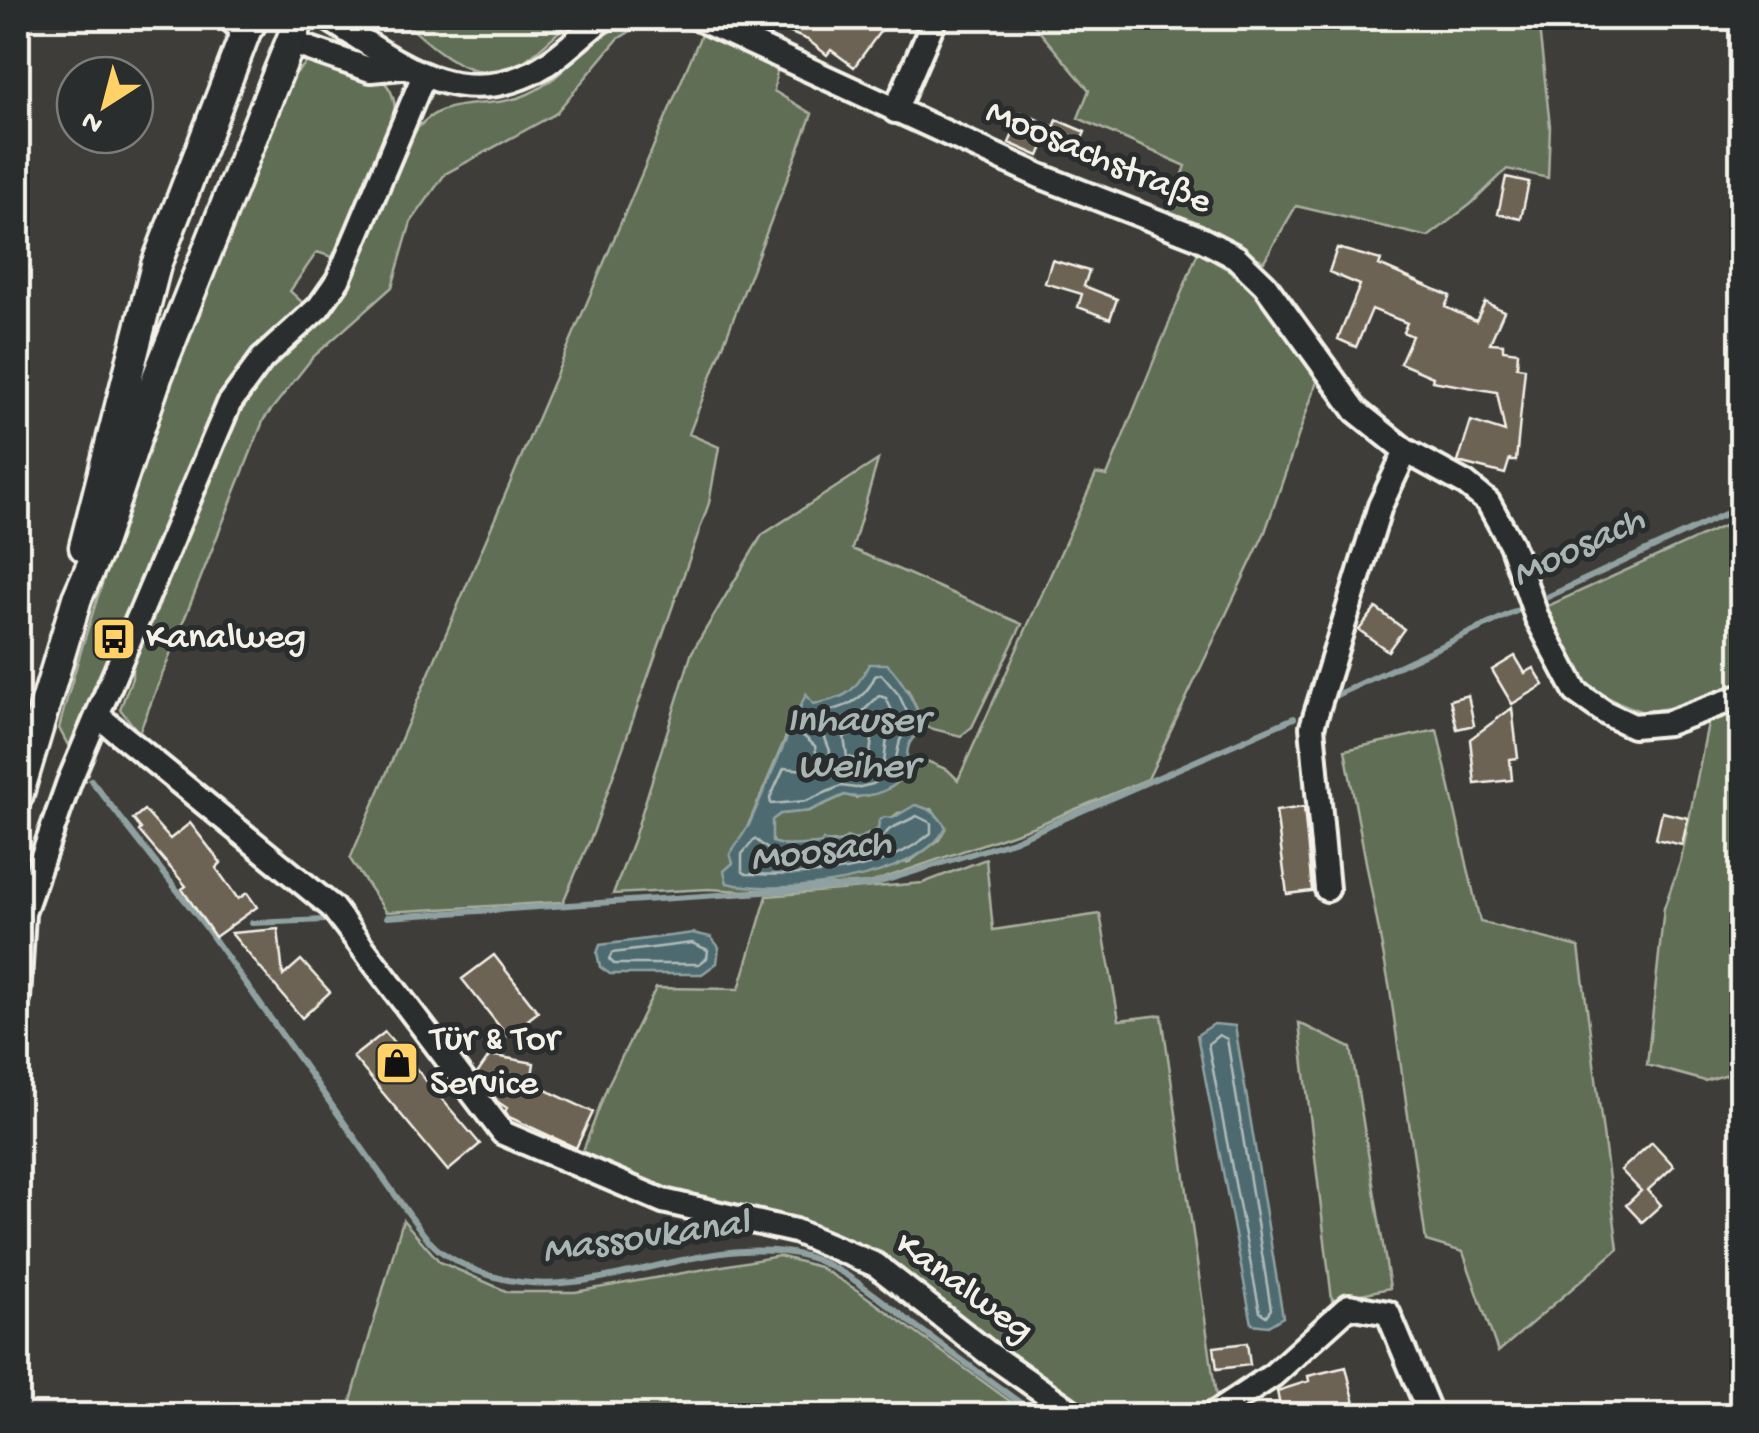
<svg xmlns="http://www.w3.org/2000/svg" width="1759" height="1433" font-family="'Gochi Hand',sans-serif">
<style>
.green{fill:#616e56;stroke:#aab09f;stroke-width:2.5}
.water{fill:#4d6b71;stroke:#90a1a1;stroke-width:2.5}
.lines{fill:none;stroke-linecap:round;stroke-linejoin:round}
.shore{stroke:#b1bbb8;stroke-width:2.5}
.stream{stroke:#90a1a1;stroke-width:6}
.building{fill:#6d6354;stroke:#f4f1e8;stroke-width:2.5}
.minor-casing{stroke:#f4f1e8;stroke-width:30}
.major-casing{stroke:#f4f1e8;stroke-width:35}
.highway-casing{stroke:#f4f1e8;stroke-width:40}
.minor{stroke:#2a2d2e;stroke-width:22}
.major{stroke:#2a2d2e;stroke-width:28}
.highway{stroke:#2a2d2e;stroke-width:32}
.labels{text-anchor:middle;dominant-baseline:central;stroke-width:10;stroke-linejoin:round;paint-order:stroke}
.street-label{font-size:38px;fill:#f4f1e8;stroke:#2a2d2e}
.poi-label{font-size:38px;fill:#f4f1e8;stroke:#2a2d2e;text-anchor:start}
.water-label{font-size:40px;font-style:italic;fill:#a9b5b2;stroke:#2a2d2e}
</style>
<rect width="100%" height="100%" fill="#3e3d39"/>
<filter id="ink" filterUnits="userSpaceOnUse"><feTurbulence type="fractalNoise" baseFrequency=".01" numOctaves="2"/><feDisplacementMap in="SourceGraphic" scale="20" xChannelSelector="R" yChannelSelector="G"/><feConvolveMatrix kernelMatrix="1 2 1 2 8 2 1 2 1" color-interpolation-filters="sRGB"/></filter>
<g filter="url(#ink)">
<path class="green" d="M400 18H575C557 32 540 51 521 63 475 91 432 46 400 18Z
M1028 18H1538L1550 126 1548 178 1507 169 1471 204 1428 237 1296 206 1264 261 1166 219 1186 166 1078 118 1089 90Z
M650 19 618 39 555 114 445 174 411 222 392 287 313 357 264 419 139 733 120 709 132 678V664L235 416 269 368 299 339 349 277 411 137C441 90 486 113 528 94 579 70 587 27 650 19Z
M703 30 777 70 774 91 812 114 689 434 719 447 709 503 593 833 563 902 386 912 350 859Z
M319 58C362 71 402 70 394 125L338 259 317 252 290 291 304 304 246 366 216 406 70 749 59 728C88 619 125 514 163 408 204 296 246 183 295 74L307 62Z
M1198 252 1237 275 1261 298 1320 373 1265 532 1148 779 1035 826 870 883 743 891 709 889 613 894 633 841 692 652 762 535 878 460 852 549 1022 624 972 727 961 736 925 727 908 690 865 671C857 695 835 700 812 705L807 695 797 711 741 842 733 863 737 885 909 862 939 840 946 827 932 809 898 813 870 835 855 840 797 846 775 844 770 835 772 820 780 814 809 811 845 795 856 798 901 780 907 768 927 761 948 770 958 780 1096 474 1107 476Z
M1741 518V1070L1705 1081 1647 1065 1664 908 1681 860 1709 718 1702 703 1642 712 1582 687 1541 609Z
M1437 730 1480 922 1579 947 1618 1249 1498 1352 1463 1252 1426 1241 1390 990 1345 750Z
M986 859 993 930 1100 914 1119 1020 1162 1015 1217 1403 1195 1415H1086L882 1264 651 1188 583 1151 607 1087 656 988 739 989 767 896 923 883Z
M1299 1023 1351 1048 1390 1288 1332 1300Z
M403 1220 440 1262 508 1292H575L779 1256 819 1267 860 1292 1029 1415H347Z"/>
<path class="water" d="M869 664H887C905 682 914 704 925 727 920 732 911 738 909 745 905 755 909 767 903 776 892 793 862 800 844 795L809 811 780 814 772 820V842L786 846 821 844 823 840C832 846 840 844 847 837L855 840 878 830 879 821 884 817 893 818 915 805C931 809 936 813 946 827 919 881 780 896 727 883L724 871 733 863 730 854 749 825 806 694 813 704C846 698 854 694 869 664Z
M693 933 711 937 719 947 717 963 702 974H610L600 967 597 953 600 945Z
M1214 1024 1235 1026 1283 1317 1268 1326 1252 1324 1197 1035Z"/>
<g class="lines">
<path class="shore" d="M881 674 899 695 912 723 900 740 893 772 873 784 856 788 841 786 806 801 771 804 770 798 784 768 806 770 817 758 815 746 801 734 806 716C835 710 863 706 875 676Z
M879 696 886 698 897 721 887 738 884 763C865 776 848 773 827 776L825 771 830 751 821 727 860 714Z
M866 727 873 731 870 754 858 759 847 757 844 737Z
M917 816 931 823V833C880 876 810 876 746 874L742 871V854L755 839 774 854H830L858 849 876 843 890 829Z
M692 943 708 950 707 958 699 964H614L609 959 612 953Z
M1219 1035 1227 1039 1271 1309 1266 1316 1260 1312 1208 1044Z"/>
<path class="stream" d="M1539 601 1742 506
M1332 697 1527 606
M91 780 205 926 408 1213C418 1226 429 1244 443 1253 558 1329 666 1238 784 1252 836 1257 880 1300 921 1330 960 1359 999 1387 1038 1416
M387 917 871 885 1013 841 1294 718
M252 923 326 920"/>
</g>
<path class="building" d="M755 18H890L854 67 831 50 827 55 808 40Z
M1022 113 1052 126 1039 156 1009 143Z
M1057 120 1085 132 1076 152 1049 141Z
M1506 177 1529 182 1521 219 1498 214Z
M1337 248 1381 260 1379 265 1450 296 1445 307 1476 321 1485 302 1504 311 1490 343 1503 344V350L1518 352 1517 367 1525 368 1516 461H1510V458L1505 474 1458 462 1471 421 1505 432 1497 392 1432 381 1433 377 1400 363 1412 336 1403 332 1407 323 1372 309 1356 347 1338 339 1360 285 1329 272Z
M1052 260 1089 271 1084 286 1117 299 1110 319 1078 307 1082 294 1045 283Z
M1376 608 1404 629 1388 651 1359 630Z
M1515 656 1525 673 1534 668 1544 685 1512 704 1492 670Z
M1468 695 1474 725 1457 729 1450 700Z
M1512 708 1518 758 1510 759 1512 780 1475 784 1470 739Z
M1304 807 1312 891 1287 894 1276 811Z
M144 810 170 839 190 823 221 863 216 868 238 899 247 893 257 907 215 937 182 889 186 886 139 831 141 829 133 819Z
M1662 812 1688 818 1682 845 1656 839Z
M278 929 283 976 301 960 330 992 302 1018 231 933Z
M494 955 538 1012 507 1036 462 979Z
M385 1032 480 1144 448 1171 353 1057Z
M490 1055 534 1063 531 1083 593 1112 576 1148 509 1117 505 1111 507 1108 498 1102 477 1074Z
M1652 1142 1674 1166 1648 1190 1661 1205 1642 1222 1626 1205 1641 1191 1621 1170Z
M1247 1343 1250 1365 1217 1369 1214 1347Z
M1346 1367 1358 1416H1318L1316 1409 1282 1416 1277 1391 1309 1381 1308 1376Z"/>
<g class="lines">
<defs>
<path id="minor" d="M327 18C392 57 450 111 531 73 557 61 580 35 604 18
M697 18 1040 176 1197 237 1236 257 1265 285 1356 411 1406 451 1466 484 1488 502 1511 544 1537 618 1576 692 1606 713 1633 726 1668 723 1742 696
M290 42 371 70 402 67
M895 111 935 18
M97 715 332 907 503 1133 663 1201 795 1231 876 1265 988 1353 1078 1416
M1327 889 1312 727 1380 506 1406 451
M18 999 23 913 69 782 229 404 262 359 319 307 338 280 424 75
M1211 1416 1273 1375 1349 1306 1388 1313 1431 1416"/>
<path id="major" d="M84 547 156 265 251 18
M18 796 77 598 100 546 157 377 300 18"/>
<path id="highway" d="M236 18 248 24"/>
</defs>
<use href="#minor" class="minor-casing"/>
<use href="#major" class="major-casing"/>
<use href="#highway" class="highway-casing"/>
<use href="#minor" class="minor"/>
<use href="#major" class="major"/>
<use href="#highway" class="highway"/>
</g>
</g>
<defs>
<symbol id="bus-square" viewBox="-11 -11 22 22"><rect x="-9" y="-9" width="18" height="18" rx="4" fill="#ffd166" stroke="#2a2d2e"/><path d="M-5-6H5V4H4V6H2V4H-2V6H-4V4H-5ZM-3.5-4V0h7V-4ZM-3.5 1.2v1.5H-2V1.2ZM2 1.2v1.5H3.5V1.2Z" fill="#111"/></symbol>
<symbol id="shop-square" viewBox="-11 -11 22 22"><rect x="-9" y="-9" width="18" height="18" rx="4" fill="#ffd166" stroke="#2a2d2e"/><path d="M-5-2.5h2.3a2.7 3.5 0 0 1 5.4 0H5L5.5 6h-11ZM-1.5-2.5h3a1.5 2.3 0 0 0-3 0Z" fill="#111"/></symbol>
</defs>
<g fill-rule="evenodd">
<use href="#bus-square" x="89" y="614" width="50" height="50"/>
<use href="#shop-square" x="372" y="1038" width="50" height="50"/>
</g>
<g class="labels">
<g class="street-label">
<text transform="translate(1098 159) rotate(23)">Moosachstraße</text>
<text transform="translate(963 1289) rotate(36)">Kanalweg</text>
</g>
<g class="poi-label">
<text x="146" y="639">Kanalweg</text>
<text x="430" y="1041">Tür &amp; Tor<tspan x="430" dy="44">Service</tspan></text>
</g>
<g class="water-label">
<text transform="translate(1579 549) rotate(-25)">Moosach</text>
<text x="857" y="722">Inhauser<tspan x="857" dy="46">Weiher</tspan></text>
<text transform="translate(821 853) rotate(-7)">Moosach</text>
<text transform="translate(646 1239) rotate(-8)">Massovkanal</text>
</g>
</g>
<rect width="1759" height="1433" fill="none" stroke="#2a2d2e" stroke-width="60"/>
<rect x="30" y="30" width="1699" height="1373" fill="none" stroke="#f4f1e8" stroke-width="4" filter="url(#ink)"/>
<g transform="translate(105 105) rotate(216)"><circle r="48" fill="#2a2d2e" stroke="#7b7b78" stroke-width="2.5"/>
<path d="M0-8L18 38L0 25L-18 38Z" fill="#ffd166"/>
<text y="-15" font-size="28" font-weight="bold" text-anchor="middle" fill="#f4f1e8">N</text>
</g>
</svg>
